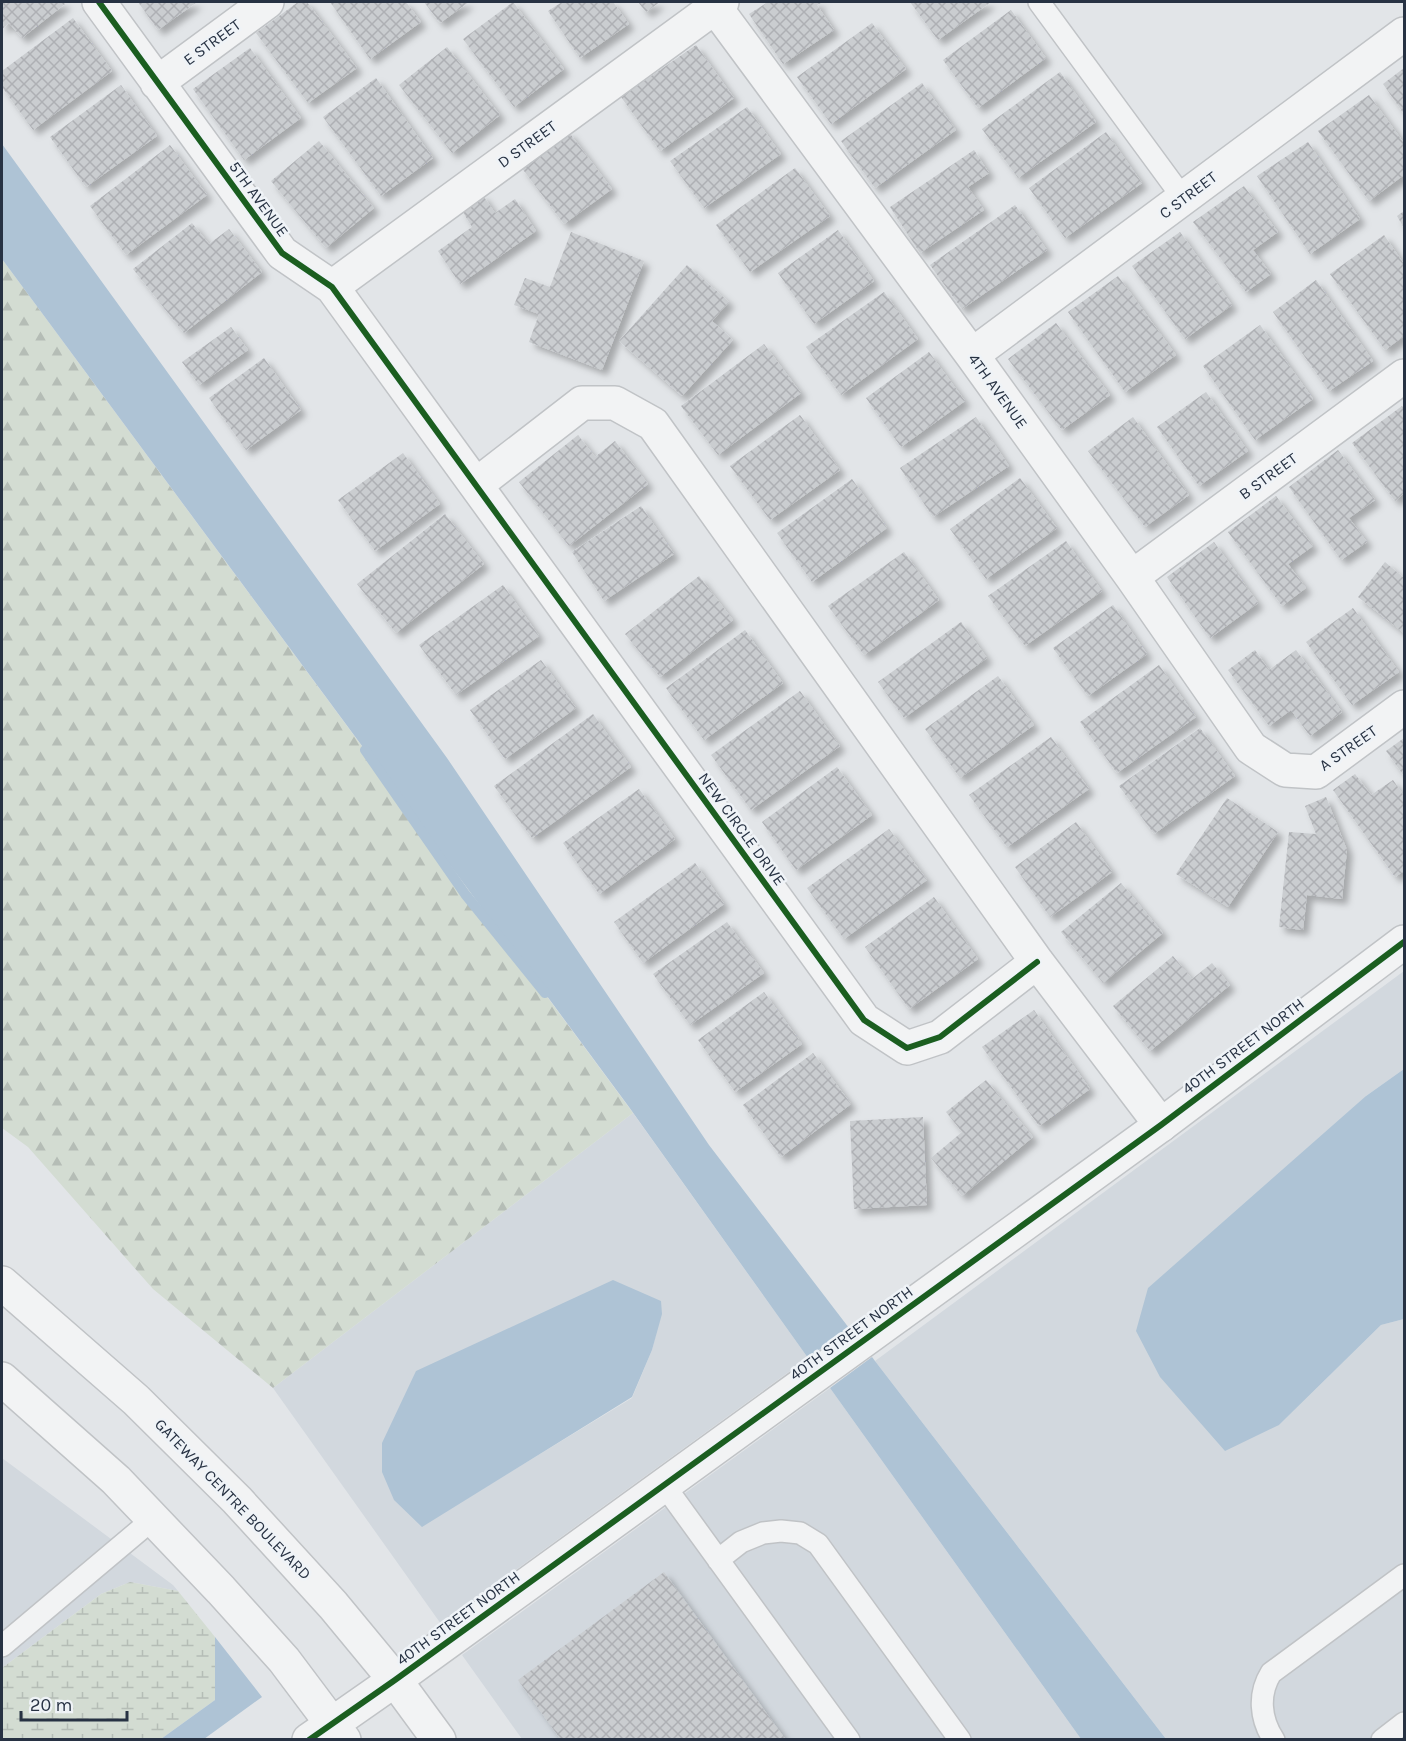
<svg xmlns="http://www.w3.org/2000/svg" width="1406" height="1741" font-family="Karla,sans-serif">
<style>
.built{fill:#d2d8de;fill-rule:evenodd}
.forest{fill:url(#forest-firs)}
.wetland{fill:url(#wetland-marsh)}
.water{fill:#aec3d5}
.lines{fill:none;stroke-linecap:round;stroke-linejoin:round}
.stream{stroke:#aec3d5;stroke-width:10}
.building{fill:url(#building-cross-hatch);filter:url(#shadow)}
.service-casing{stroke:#c0c3c6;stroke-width:24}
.minor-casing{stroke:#c0c3c6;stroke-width:36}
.tertiary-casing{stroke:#c0c3c6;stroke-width:36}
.service{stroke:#f2f3f4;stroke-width:21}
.minor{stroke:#f2f3f4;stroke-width:33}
.tertiary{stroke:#f2f3f4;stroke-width:33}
.cycleway-casing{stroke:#eff3f7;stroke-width:10}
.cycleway{stroke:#1b5e20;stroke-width:6}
.labels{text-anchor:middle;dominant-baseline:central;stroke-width:5;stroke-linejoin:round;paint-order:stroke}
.street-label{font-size:16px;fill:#273243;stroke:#eff3f7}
</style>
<defs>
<pattern id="forest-firs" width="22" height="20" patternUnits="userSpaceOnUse" patternTransform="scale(1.5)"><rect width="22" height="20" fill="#d3dcd2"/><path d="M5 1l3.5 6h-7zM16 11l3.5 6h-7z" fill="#b5bdb6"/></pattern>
<pattern id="wetland-marsh" width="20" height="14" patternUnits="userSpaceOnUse" patternTransform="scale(1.5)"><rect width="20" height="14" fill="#d3dcd2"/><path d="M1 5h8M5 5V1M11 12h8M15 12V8" fill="none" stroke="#b5bdb6"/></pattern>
<pattern id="building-cross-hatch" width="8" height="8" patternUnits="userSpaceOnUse" patternTransform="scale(1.5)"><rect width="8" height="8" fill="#cacdd0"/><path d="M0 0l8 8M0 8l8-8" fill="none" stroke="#aeb0b4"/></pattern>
<filter id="shadow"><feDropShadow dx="5.5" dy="5.5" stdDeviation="3" flood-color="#0004"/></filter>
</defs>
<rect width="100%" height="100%" fill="#e2e5e8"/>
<path class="built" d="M1404 971V1069L1366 1096 1279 1425 1381 1325 1404 1319V1739H1166L875 1361Z
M633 1113 808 1358 441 1624 273 1388ZM661 1314 652 1350 632 1398 422 1526Z
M830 1388 1081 1739H522L462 1655Z
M2 1458 173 1585 178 1591 130 1582 101 1594 2 1668Z"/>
<path class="forest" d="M2 259 633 1113 273 1388 153 1289 28 1147 2 1128Z"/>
<path class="wetland" d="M130 1582 178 1591 215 1637V1700L161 1739 2 1740V1668L101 1594Z"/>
<path class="water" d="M2 144 447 758 709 1145 849 1328 808 1358 629 1107 2 259Z
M1404 1069V1319L1381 1325 1279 1425 1225 1451 1160 1377 1136 1331 1148 1288 1366 1096Z
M613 1280 661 1301 662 1314 652 1350 632 1397 422 1527 394 1500 382 1472V1443L416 1371Z
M872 1357 875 1361 1166 1739H1081L830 1388Z
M215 1637 262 1697 204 1739H161L215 1700Z"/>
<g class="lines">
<path class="stream" d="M365 750 465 894 545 993"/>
</g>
<path class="building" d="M2 2H63L65 4 22 38 9 23 2 29Z
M138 2H197L158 30Z
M298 2H307L357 68 308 103 256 33Z
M330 2H406L421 22 370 59Z
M424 2H469L440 23Z
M513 2 564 69 514 107 463 39Z
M562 2H613L629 24 580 58 548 11Z
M638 2H660L646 12Z
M768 2H823L817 5 834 30 783 64 749 14Z
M910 2H991L938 40Z
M1011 10 1046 58 978 108 943 60Z
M73 18 112 71 33 130 2 87V71Z
M872 23 906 69 831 124 797 77Z
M696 45 734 98 660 151 621 97Z
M447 47 500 115 452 153 399 85Z
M250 48 301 118 244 160 193 89Z
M1404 68V114L1383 84Z
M1060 72 1096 122 1018 178 982 129Z
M376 78 433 158 381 196 323 117Z
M922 83 956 130 875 188 841 141Z
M121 85 157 136 86 187 50 137Z
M1369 95 1404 143V175L1369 201 1318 131Z
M747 107 781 154 704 208 670 161Z
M568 131 612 189 564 224 521 167Z
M1106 132 1142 183 1065 238 1029 188Z
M319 141 374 208 326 248 271 181Z
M1308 142 1360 219 1310 254 1257 176Z
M170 145 207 195 126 255 90 206Z
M974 150 989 173 968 187 984 210 920 253 890 207Z
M795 168 830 216 750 272 716 225Z
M1244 186 1278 232 1253 250 1271 274 1246 292 1193 222Z
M482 194 495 213 515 199 536 231 460 284 438 251 472 227 461 209Z
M1015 205 1047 250 962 309 930 265Z
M1404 211V228L1397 216Z
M192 223 209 244 229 229 262 272 184 333 133 269Z
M838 230 874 281 814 324 778 273Z
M571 232 644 261 602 370 529 342 539 314 514 305 525 278 550 287Z
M1180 232 1232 305 1185 339 1132 266Z
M1384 235 1404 264V336L1385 350 1330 274Z
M687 265 729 302 712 321 733 340 682 396 619 341Z
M1118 276 1176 355 1125 392 1068 312Z
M1316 280 1373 361 1329 391 1273 312Z
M884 292 918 339 841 395 806 347Z
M1056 323 1110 395 1062 430 1008 359Z
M1260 325 1313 399 1255 440 1203 366Z
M231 327 248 350 199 385 182 362Z
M764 344 801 393 718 455 681 406Z
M929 352 965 401 901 447 866 398Z
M264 358 301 410 246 450 209 398Z
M1206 392 1248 451 1199 486 1157 427Z
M1402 406 1404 409V493L1395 501 1352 443Z
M800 415 840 470 770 520 730 466Z
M976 417 1009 466 933 517 900 468Z
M1133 417 1189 495 1145 527 1088 451Z
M578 435 595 457 615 441 648 484 569 546 519 482Z
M1338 450 1375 500 1349 518 1367 542 1341 560 1289 487Z
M403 453 440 504 375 551 338 500Z
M1020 478 1057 528 986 579 950 529Z
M852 479 887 528 812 582 777 533Z
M1276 496 1313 546 1288 564 1306 588 1282 606 1228 532Z
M641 506 674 554 604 601 572 552Z
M445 514 484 564 396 633 357 584Z
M1066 541 1102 591 1025 646 988 596Z
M1214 542 1258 603 1210 638 1167 577Z
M904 552 939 600 864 655 828 606Z
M1385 562 1404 578V633L1358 597Z
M699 576 733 620 660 677 625 634Z
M503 585 539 636 456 695 419 645Z
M1113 605 1147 654 1088 696 1053 648Z
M1353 608 1399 672 1352 705 1306 642Z
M961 622 987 658 904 718 878 682Z
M745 630 783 683 704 740 666 688Z
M1255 650 1269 670 1296 650 1342 712 1310 736 1291 710 1269 726 1228 670Z
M541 660 576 708 505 759 470 710Z
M1159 665 1196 717 1117 773 1080 722Z
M998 676 1034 725 960 778 925 729Z
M800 691 840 746 751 810 711 755Z
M593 714 631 767 532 838 494 786Z
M1200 728 1235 776 1154 834 1119 786Z
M1051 737 1089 789 1007 847 969 795Z
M1404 738V776L1386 751Z
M837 767 872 815 796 870 762 822Z
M1355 774 1371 795 1393 780 1404 796V871L1395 877 1333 790Z
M639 789 675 839 599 894 563 843Z
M1326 797 1347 850 1342 899 1307 895 1303 930 1279 927 1289 832 1316 834 1305 806Z
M1227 798 1278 832 1228 907 1176 874Z
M1076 822 1112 872 1050 917 1015 867Z
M889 829 927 880 844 939 807 888Z
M695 863 724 904 643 963 614 922Z
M1121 883 1163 933 1103 983 1061 932Z
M934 897 978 959 909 1009 865 947Z
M727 922 764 973 690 1025 653 974Z
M1173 956 1192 979 1212 963 1230 985 1150 1051 1113 1006Z
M764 992 802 1044 735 1092 698 1040Z
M1034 1010 1090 1089 1039 1126 982 1047Z
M813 1053 851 1104 781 1157 743 1105Z
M986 1080 1033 1137 962 1196 931 1158 962 1132 946 1112Z
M923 1117 927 1205 854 1209 850 1121Z
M664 1572 786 1740H561L518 1680Z"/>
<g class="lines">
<defs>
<path id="service" d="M1039 2 1183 198
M664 1485 849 1740
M718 1560 741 1542 763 1533 781 1531 800 1533 818 1544 960 1740
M2 1646 153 1519
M1274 1740C1260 1719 1258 1694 1271 1673L1404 1575
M1382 1740 1404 1723"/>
<path id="minor" d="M99 2 282 253 332 287 864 1020 907 1048 940 1037 1037 962
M715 7 972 355 1132 577 1251 748 1285 770 1316 772 1404 707
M157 83 267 2
M332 287 722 2
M972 355 1404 34
M476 485 582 403H615L653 424 1037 962 1161 1125
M1132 577 1404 376"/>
<path id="tertiary" d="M2 1283 136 1400 237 1500 333 1605 395 1680 439 1740
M2 1379 116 1480 221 1590 284 1660 344 1740
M309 1740 395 1680 1161 1125 1404 942"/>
</defs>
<use href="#service" class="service-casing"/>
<use href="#minor" class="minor-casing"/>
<use href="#tertiary" class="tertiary-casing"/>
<use href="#service" class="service"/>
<use href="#minor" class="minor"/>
<use href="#tertiary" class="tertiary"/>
<defs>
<path id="cycleway" d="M99 2 282 253 332 287 864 1020 907 1048 940 1037 1037 962
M309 1740 395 1680 1161 1125 1404 942"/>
</defs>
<use href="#cycleway" class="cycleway-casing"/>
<use href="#cycleway" class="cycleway"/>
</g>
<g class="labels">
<g class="street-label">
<text transform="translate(212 42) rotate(-36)">E STREET</text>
<text transform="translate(527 144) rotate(-36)">D STREET</text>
<text transform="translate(1188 195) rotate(-37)">C STREET</text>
<text transform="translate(259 199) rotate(54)">5TH AVENUE</text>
<text transform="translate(998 391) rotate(54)">4TH AVENUE</text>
<text transform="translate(1268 476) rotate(-36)">B STREET</text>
<text transform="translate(1348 748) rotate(-35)">A STREET</text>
<text transform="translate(742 829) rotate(54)">NEW CIRCLE DRIVE</text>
<text transform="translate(1243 1046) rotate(-37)">40TH STREET NORTH</text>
<text transform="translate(851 1333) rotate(-36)">40TH STREET NORTH</text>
<text transform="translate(233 1499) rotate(46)">GATEWAY CENTRE BOULEVARD</text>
<text transform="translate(458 1618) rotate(-36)">40TH STREET NORTH</text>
</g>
</g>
<rect width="1406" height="1741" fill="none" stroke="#273243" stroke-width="6"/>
<path d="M21 1711v9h106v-9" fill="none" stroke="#273243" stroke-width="3"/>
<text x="30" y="1711" font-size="18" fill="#273243" stroke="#eff3f7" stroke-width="4.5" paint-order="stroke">20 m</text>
</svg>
